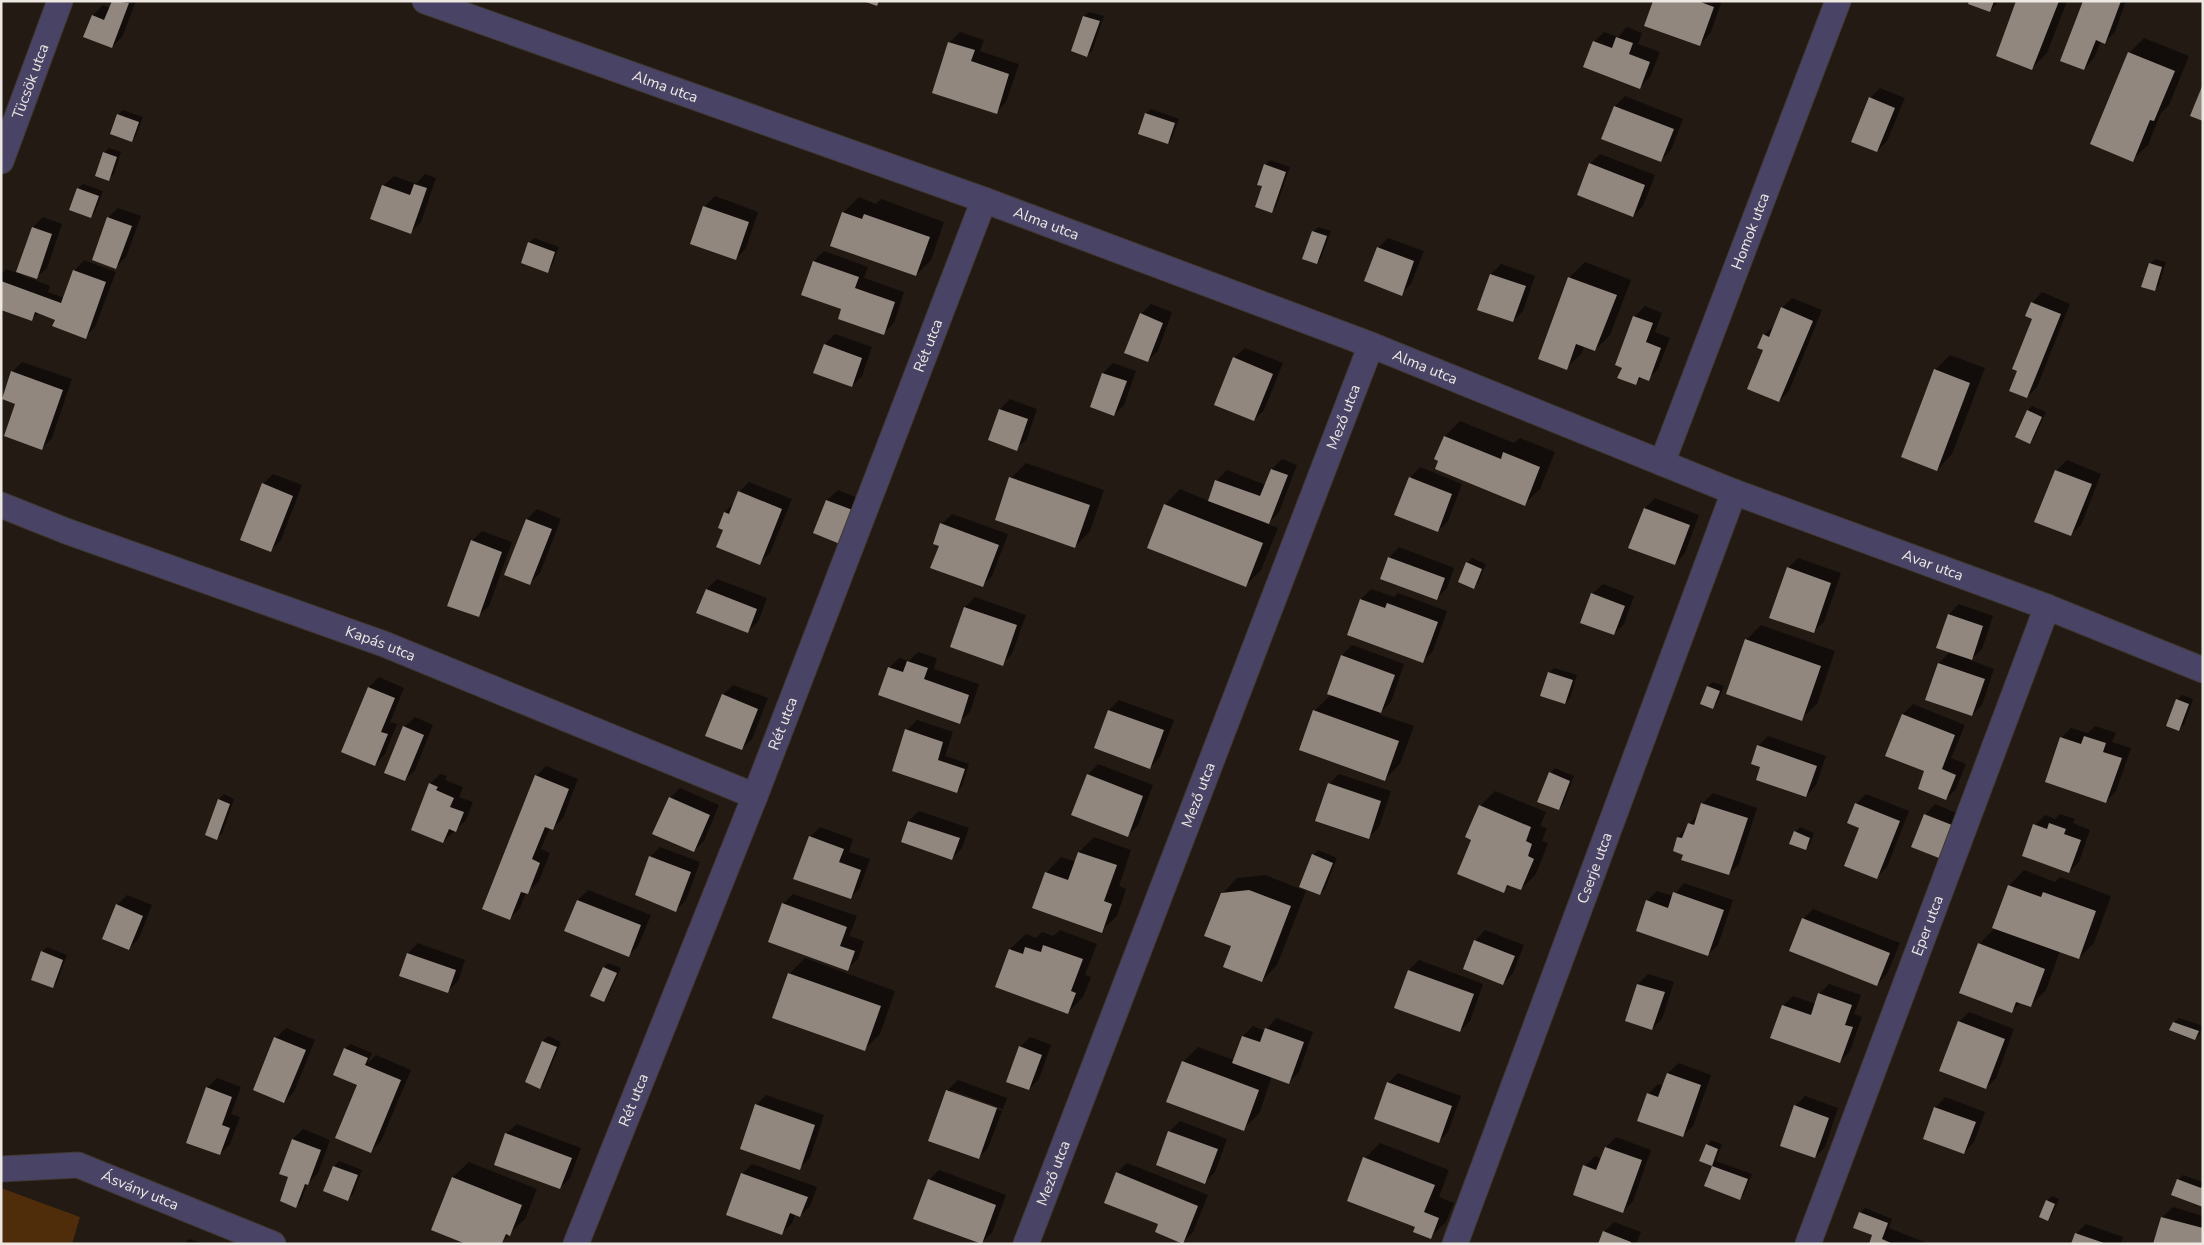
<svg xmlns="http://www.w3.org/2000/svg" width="2204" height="1245" font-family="'Nunito Sans',sans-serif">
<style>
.green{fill:#4f2c0a}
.shadow{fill:#0007}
.building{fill:#92877f}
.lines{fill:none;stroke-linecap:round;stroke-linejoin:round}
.minor-casing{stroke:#3f3730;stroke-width:27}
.minor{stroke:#494465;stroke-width:25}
.labels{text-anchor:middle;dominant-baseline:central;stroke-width:5;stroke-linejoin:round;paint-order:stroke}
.street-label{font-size:15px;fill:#eee8e3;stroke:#19110a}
</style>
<rect width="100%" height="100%" fill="#221a13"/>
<path class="green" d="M1 1188 80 1217 72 1244H1Z"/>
<path class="shadow" d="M113 1H136L122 37 112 47 93 15 103 5 110 8Z
M1654 1H1722L1710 34 1700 44Z
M1970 1H1999L1990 11Z
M2018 1H2067L2047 53 2031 69Z
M2084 1H2126L2115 32 2105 42 2101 41 2094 58 2084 69Z
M1089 12 1104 16 1092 51 1087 55 1073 51 1084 16Z
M1627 27 1642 33 1638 44 1660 52 1650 77 1640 87 1594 42 1604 32 1618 37Z
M960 32 984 40 980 51 1019 64 1006 102 996 112 949 43Z
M2144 38 2189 56 2169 105 2161 113 2148 145 2132 160 2129 53Z
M1880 88 1905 98 1887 141 1877 151 1870 98Z
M1625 96 1683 119 1671 150 1661 160 1603 138 1615 106Z
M1151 109 1179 119 1172 138 1168 143 1146 114Z
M123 110 143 117 136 136 132 141 112 133 119 114Z
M109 148 121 152 114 174 109 179 104 153Z
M1600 154 1655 175 1643 206 1633 216 1590 164Z
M1270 160 1290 167 1276 207 1271 211 1264 186 1265 165Z
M425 174 436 178 421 222 411 232 383 186 394 176 416 184Z
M83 184 103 191 95 212 91 216 70 209 78 188Z
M715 196 758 212 746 248 736 259 704 207Z
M859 197 876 204 881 199 944 222 931 260 916 275 843 213Z
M118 208 141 216 126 257 116 267 108 218Z
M43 217 62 224 47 268 36 278 23 273 22 275 50 286 48 292 64 298 74 271 84 260 116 272 95 327 85 337 56 319 39 312 32 319 1 308V274L6 269 17 273 33 227Z
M1318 227 1331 231 1321 258 1317 263 1304 258 1314 231Z
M534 238 559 247 552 266 548 271 529 243Z
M1388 238 1424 251 1411 284 1401 294 1378 248Z
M824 251 868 267 864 278 904 292 894 323 884 333 843 308 802 294 814 261Z
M2155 259 2166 262 2159 285 2154 290 2150 264Z
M1585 262 1631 280 1610 335 1595 350 1584 346 1582 353 1566 368 1569 278Z
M1501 264 1535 276 1523 311 1513 321 1479 309 1491 274Z
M2042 292 2070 304 2037 387 2027 397 2019 370 2034 318 2032 303Z
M1792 298 1822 310 1789 391 1779 401 1765 349 1764 335 1775 325 1782 308Z
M1151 304 1172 312 1158 351 1147 361 1141 314Z
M1645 306 1662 313 1655 332 1670 338 1658 369 1648 379 1642 377 1635 384 1623 367 1616 364 1635 316Z
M835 334 872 347 862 376 852 386 825 344Z
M1245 348 1283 363 1264 410 1254 420 1234 358Z
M1950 355 1985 368 1952 454 1937 470 1935 370Z
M22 362 72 379 52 438 42 448 17 403 12 372Z
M1113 363 1136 371 1124 405 1114 415 1091 407 1103 373Z
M1010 399 1037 409 1027 439 1016 449 1000 409Z
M2032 406 2046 412 2034 438 2030 442 2028 410Z
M1460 421 1514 443 1520 438 1555 452 1540 489 1524 504 1436 459 1445 436Z
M1282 459 1297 465 1279 512 1268 524 1278 528 1261 570 1246 585 1165 505 1180 489 1209 501 1217 480 1227 470 1266 485 1272 469Z
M2067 460 2101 474 2081 525 2070 535 2036 521 2056 471Z
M1026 463 1104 490 1090 531 1075 547 1011 478Z
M1420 467 1462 484 1448 521 1438 531 1410 478Z
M273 474 302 485 281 540 271 550 263 484Z
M749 482 792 499 770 553 759 563 724 530 719 527 725 512 735 502 739 492Z
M838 490 868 502 814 532 827 500Z
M1655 498 1699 515 1685 553 1675 564 1645 508Z
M537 509 561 519 540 573 530 583 527 519Z
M952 514 1008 534 992 576 982 586 940 545 942 524Z
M482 531 512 542 489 606 478 616 472 541Z
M1399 547 1454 568 1447 588 1437 598 1389 558Z
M1472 558 1486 564 1478 583 1474 588 1467 563Z
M1798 558 1841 573 1824 622 1813 632 1788 568Z
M717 579 767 598 758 622 747 632 698 612 707 589Z
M1603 584 1634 596 1624 624 1614 634 1592 594Z
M1371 589 1394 597 1398 593 1447 611 1433 651 1423 661 1349 634 1361 599Z
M975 597 1026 615 1012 654 1002 664 965 607Z
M1959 604 1993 616 1982 649 1970 660 1994 669 1982 705 1972 715 1927 699 1939 663 1950 652 1949 614Z
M1761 625 1835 651 1817 704 1801 719 1746 640Z
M1352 645 1404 664 1391 702 1379 714 1414 726 1400 764 1385 779 1314 711 1332 694 1342 655Z
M918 652 937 658 934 669 979 684 970 712 959 722 889 668 899 658 909 661Z
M1554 668 1577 675 1570 698 1565 703 1549 673Z
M379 677 404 688 390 722 397 724 385 754 375 765 343 751 369 687Z
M1713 682 1724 686 1717 703 1712 707 1708 686Z
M733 685 768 698 752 739 741 749 723 695Z
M2182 695 2193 699 2184 725 2179 729 2177 700Z
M1119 700 1174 720 1160 757 1150 768 1109 710Z
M1913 704 1965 725 1951 758 1966 764 1956 789 1946 799 1926 771 1903 714Z
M415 717 433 725 415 770 405 780 404 727Z
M917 720 953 732 945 756 969 764 962 786 957 791 907 730Z
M2095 726 2116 733 2112 742 2131 748 2116 791 2106 802 2061 738 2071 728 2088 733Z
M1768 736 1826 756 1816 785 1806 796 1762 766 1758 746Z
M1098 764 1153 785 1138 825 1128 835 1088 775Z
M546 766 578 779 563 818 553 828 550 827 541 849 550 853 538 883 526 892 520 908 510 918 536 776Z
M1555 768 1574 776 1563 804 1559 809 1550 773Z
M440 774 447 776 445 780 463 787 459 797 473 802 466 820 443 842 430 784Z
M1339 774 1391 791 1379 827 1369 837 1329 784Z
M680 788 719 805 704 841 694 851 670 798Z
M1495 791 1546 812 1540 826 1547 828 1542 841 1548 843 1536 874 1521 889 1510 885 1503 891 1473 839 1480 806Z
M1713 793 1757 808 1739 864 1729 874 1674 851 1678 837 1699 813 1702 804Z
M224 794 234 799 222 834 217 838 206 834 219 799Z
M1866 794 1909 811 1887 867 1877 877 1860 827 1856 804Z
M1935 804 1961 815 1949 846 1938 856 1925 815Z
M919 811 969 828 962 848 952 858 902 841 909 821Z
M2060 814 2075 819 2073 823 2090 830 2079 862 2069 872 2035 825 2045 815 2055 819Z
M820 827 853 839 849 852 870 859 860 888 850 898 810 837Z
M1800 827 1814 833 1810 844 1805 849 1795 832Z
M1094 837 1131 850 1119 886 1126 889 1117 916 1101 931 1046 873 1061 857 1076 862 1079 852Z
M660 847 700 862 686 900 676 910 650 857Z
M1318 850 1337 858 1325 889 1320 894 1313 855Z
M2024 870 2055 882 2060 877 2111 896 2094 943 2079 958 2060 951 2046 990 2030 1006 2021 1002 2012 1011 1979 944 1995 928 2009 886Z
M1265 875 1306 891 1277 965 1262 981 1232 946 1222 894 1237 878Z
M1684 883 1733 900 1718 945 1707 955 1647 901 1657 891 1673 896Z
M588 890 651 915 638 946 628 956 566 931 578 900Z
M793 894 857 916 849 936 864 941 858 959 847 969 783 904Z
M127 895 152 905 139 938 129 949 117 905Z
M1813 909 1900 943 1887 974 1877 984 1803 919Z
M1060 930 1097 944 1085 975 1091 977 1083 997 1068 1012 997 986 1010 949 1026 934 1036 938 1042 932 1053 936Z
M1485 930 1524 945 1513 973 1503 984 1475 941Z
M418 943 465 960 458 981 448 991 401 975 408 953Z
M47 947 67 955 57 982 52 987 42 952Z
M805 958 895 991 880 1034 864 1050 789 974Z
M1419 960 1483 984 1470 1021 1460 1031 1395 1007 1409 970Z
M608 963 621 968 608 996 603 1000 604 968Z
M1648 974 1674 982 1662 1019 1652 1029 1638 984Z
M1829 984 1861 995 1854 1014 1862 1017 1850 1051 1840 1062 1783 1006 1793 996 1816 1004 1819 994Z
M1969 1012 2014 1029 1996 1078 1986 1088 1959 1022Z
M1276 1018 1313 1032 1299 1072 1289 1082 1272 1076 1259 1114 1243 1129 1183 1062 1198 1047 1234 1060 1243 1036 1253 1026 1265 1031Z
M2179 1018 2203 1026 2200 1034 2195 1039 2174 1022Z
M286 1028 315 1040 294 1092 284 1102 276 1038Z
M548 1036 561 1042 544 1083 540 1088 526 1082 543 1041Z
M1030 1037 1051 1045 1039 1079 1029 1089 1020 1047Z
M350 1044 372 1053 367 1064 376 1055 411 1070 381 1141 371 1151 358 1084 345 1049Z
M1679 1063 1711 1075 1693 1126 1682 1136 1648 1094 1658 1084 1664 1086 1668 1073Z
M1398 1073 1461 1096 1448 1132 1438 1142 1388 1083Z
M217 1078 241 1087 231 1114 240 1117 230 1144 220 1154 207 1088Z
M958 1080 1007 1098 1003 1109 951 1090V1093L1002 1111 988 1148 978 1158 947 1091Z
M766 1095 824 1115 810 1158 799 1168 756 1105Z
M1805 1096 1838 1108 1825 1147 1815 1157 1795 1106Z
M1945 1097 1985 1112 1974 1142 1964 1153 1935 1108Z
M1180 1121 1227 1139 1215 1172 1205 1182 1157 1165 1170 1131Z
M517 1124 581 1148 570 1178 560 1188 506 1134Z
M303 1129 330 1140 318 1173 307 1184 301 1201 296 1206 291 1177 280 1173 293 1139Z
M1616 1137 1651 1150 1633 1201 1623 1212 1585 1166 1595 1156 1602 1159 1606 1147Z
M1711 1140 1722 1144 1716 1161 1752 1174 1744 1194 1740 1198 1706 1186 1713 1165 1700 1161 1707 1145Z
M1380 1143 1449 1170 1439 1197 1454 1203 1446 1222 1431 1237 1365 1158Z
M339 1161 362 1170 353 1194 348 1199 325 1190 334 1166Z
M469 1162 537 1189 525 1219 501 1242 469 1244 433 1229 453 1177Z
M1127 1163 1208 1195 1193 1232 1183 1242 1160 1224 1117 1173Z
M752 1164 817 1187 810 1206 800 1216 795 1214 792 1223 782 1233 742 1174Z
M939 1170 1006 1195 992 1233 981 1243 929 1180Z
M2183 1175 2203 1182V1205L2178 1180Z
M2052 1196 2059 1199 2052 1215 2048 1219 2040 1216 2047 1201Z
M2173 1207 2203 1216V1244H2155L2162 1217Z
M1865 1208 1892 1219 1889 1228 1929 1244H1870L1874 1235 1860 1213Z
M1614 1222 1641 1232 1636 1244H1599L1604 1232Z
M2086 1224 2123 1237 2121 1244H2072L2076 1234Z
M189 1239 204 1244H184Z"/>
<path class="building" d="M112 1 129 3 112 48 83 37 92 15 104 20Z
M863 1H879L877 6Z
M1653 1H1698L1714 7 1700 46 1644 26Z
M1969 1H1994L1990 12 1968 4Z
M2016 1H2059L2032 70 1996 56Z
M2083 1H2121L2105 44 2096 40 2084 70 2060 61Z
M1083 16 1100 21 1087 57 1071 51Z
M1616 37 1633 43 1629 54 1650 62 1640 89 1583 67 1593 41 1612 48Z
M948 42 975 50 971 61 1009 74 997 114 932 93Z
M2128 52 2175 71 2154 121 2150 120 2133 162 2090 144Z
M2203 84V121L2190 116Z
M1869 97 1895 108 1877 152 1851 142Z
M1614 106 1674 129 1661 162 1601 139Z
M1145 113 1175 123 1168 144 1138 134Z
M117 114 139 122 132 142 110 134Z
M103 152 117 157 109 181 95 176Z
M1589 163 1645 185 1633 217 1577 195Z
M1264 164 1286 172 1272 213 1255 207 1262 186 1257 185Z
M414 184 427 188 411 234 370 219 382 185 410 195Z
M77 188 99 196 91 218 69 210Z
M703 206 749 222 736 260 690 244Z
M842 212 862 219 864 214 930 237 916 276 830 246Z
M107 217 132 226 116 269 92 260Z
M32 227 52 234 37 279 16 272Z
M1312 231 1327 236 1317 264 1302 259Z
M528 242 555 252 548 273 521 263Z
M1377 247 1414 261 1402 296 1364 281Z
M813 261 859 277 855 288 895 302 884 335 838 319 841 309 801 295Z
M2149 263 2162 267 2155 291 2141 287Z
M73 270 106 282 86 339 52 326 55 320 35 312 32 321 1 310V281L61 303Z
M1490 274 1526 286 1513 322 1477 310Z
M1568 277 1617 295 1595 351 1576 344 1567 370 1538 359Z
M2031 302 2061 314 2027 398 2009 391 2017 371 2012 369 2032 319 2025 316Z
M1781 307 1813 321 1779 402 1747 389 1763 350 1757 348 1763 334 1769 337Z
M1140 313 1163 323 1148 362 1124 353Z
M1633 316 1653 323 1646 342 1661 348 1649 381 1639 377 1636 385 1617 378 1622 368 1615 365Z
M824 344 862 358 852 387 813 373Z
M1233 357 1273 374 1254 421 1214 405Z
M1934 369 1970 383 1937 471 1901 457Z
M11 371 63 390 42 450 4 436 15 404 2 399Z
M1102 373 1127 381 1114 416 1090 407Z
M999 409 1028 419 1017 451 988 440Z
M2027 410 2042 417 2030 444 2015 437Z
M1444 436 1501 459 1503 452 1540 467 1525 506 1435 469 1438 461 1434 459Z
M1271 469 1288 475 1269 524 1208 501 1215 480 1260 496Z
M2055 470 2092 484 2071 536 2034 522Z
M1009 477 1090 505 1075 548 995 520Z
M1409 477 1452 494 1438 532 1394 515Z
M262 483 293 496 271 552 240 540Z
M738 491 782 509 760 565 716 547 723 530 718 528 724 512 729 514Z
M826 500 858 512 845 546 813 533Z
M1164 504 1263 543 1246 587 1147 548Z
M1644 508 1690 525 1675 565 1628 548Z
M526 519 552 529 530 585 504 575Z
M940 523 999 545 983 587 930 568 939 546 933 544Z
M471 540 502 552 479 617 447 606Z
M1388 557 1445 578 1437 600 1380 579Z
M1466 562 1482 569 1474 589 1458 582Z
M1787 567 1831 583 1814 633 1769 618Z
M706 589 757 609 748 633 696 613Z
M1591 593 1625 606 1614 635 1580 623Z
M1360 599 1385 608 1387 603 1438 622 1423 663 1347 635Z
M964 607 1017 625 1003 666 950 647Z
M1948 614 1983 626 1972 660 1936 648Z
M1745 639 1821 666 1802 721 1726 694Z
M1341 655 1395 675 1381 713 1327 694Z
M907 661 928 668 924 679 969 695 960 724 878 695 888 667 903 672Z
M1938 663 1985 679 1972 716 1925 700Z
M1548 672 1573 680 1565 704 1540 696Z
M1707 686 1720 691 1713 709 1700 704Z
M368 687 395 698 381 732 388 734 375 766 341 752Z
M722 694 758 709 742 750 705 736Z
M2176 699 2189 704 2179 731 2166 726Z
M1108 710 1164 730 1150 769 1094 748Z
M1313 710 1399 741 1385 781 1299 750Z
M1902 714 1955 735 1942 769 1956 775 1946 800 1918 789 1924 771 1885 756Z
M403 726 424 735 405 781 384 773Z
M905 729 943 742 938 760 965 769 957 793 892 771Z
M2084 736 2106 743 2103 752 2122 758 2106 803 2045 782 2060 737 2081 744Z
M1757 745 1817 766 1806 797 1756 780 1760 767 1751 764Z
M1549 772 1570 781 1559 810 1537 802Z
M1087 774 1143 796 1128 837 1071 815Z
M535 775 569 789 553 830 545 827 532 859 540 863 528 894 521 892 510 920 482 909Z
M429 783 438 787 436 790 454 798 450 807 464 812 456 832 449 829 443 843 411 830Z
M1328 783 1381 801 1369 839 1315 821Z
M669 797 710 815 694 852 652 834Z
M218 799 230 804 217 840 205 835Z
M1701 803 1748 818 1729 875 1681 860 1683 855 1673 851 1677 837 1682 838 1688 823 1694 825Z
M1855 803 1900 821 1877 879 1844 866 1859 828 1847 823Z
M1479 805 1531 827 1526 841 1532 844 1528 856 1534 859 1521 890 1507 885 1504 893 1457 874 1471 840 1465 837Z
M1924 814 1952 825 1939 858 1911 847Z
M908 821 960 838 952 860 901 842Z
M2049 823 2066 829 2064 834 2081 840 2069 873 2022 856 2033 824 2047 829Z
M1794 831 1810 838 1806 850 1789 844Z
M809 836 844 849 839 862 861 870 851 899 793 879Z
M1078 852 1117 865 1104 901 1112 904 1102 933 1032 908 1045 872 1068 880Z
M1312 854 1333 863 1320 895 1299 887Z
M649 856 691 872 676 912 635 895Z
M2008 885 2041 897 2043 892 2096 911 2079 959 1992 928Z
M1249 890 1291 906 1262 982 1223 967 1231 946 1204 936 1221 893Z
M1673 892 1724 910 1708 956 1636 931 1646 900 1668 908Z
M577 900 641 925 629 957 564 931Z
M782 903 847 927 840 946 855 951 848 971 768 942Z
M116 904 143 916 129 950 102 939Z
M1802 918 1890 953 1877 986 1789 951Z
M1474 940 1515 956 1503 985 1463 969Z
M1978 943 2045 969 2031 1007 2016 1002 2012 1013 1959 993Z
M1043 945 1083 959 1071 991 1076 993 1068 1014 995 987 1009 949 1023 954 1025 947 1041 952Z
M41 951 63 960 53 988 31 980Z
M407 953 456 970 448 993 399 976Z
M603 967 617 973 604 1002 590 996Z
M1408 970 1474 994 1460 1032 1394 1008Z
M788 973 881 1006 865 1051 772 1018Z
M1637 984 1665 992 1652 1030 1625 1021Z
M1818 993 1852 1005 1845 1025 1853 1027 1840 1063 1770 1038 1782 1005 1811 1015Z
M1958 1021 2005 1039 1986 1089 1939 1071Z
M2173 1022 2199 1031 2195 1040 2169 1030Z
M1265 1028 1304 1042 1289 1084 1232 1063 1242 1036 1260 1042Z
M274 1037 306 1050 284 1103 253 1090Z
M542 1041 557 1047 540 1089 525 1082Z
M1019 1046 1042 1055 1029 1090 1006 1082Z
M344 1048 368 1058 365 1065 401 1080 371 1153 335 1138 357 1085 333 1075Z
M1182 1061 1259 1090 1244 1131 1166 1102Z
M1667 1073 1701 1085 1683 1137 1637 1121 1647 1093 1658 1097Z
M1387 1082 1452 1106 1439 1143 1374 1119Z
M206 1087 232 1097 222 1125 230 1128 220 1155 186 1143Z
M946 1090 997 1108 979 1159 928 1141Z
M755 1104 815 1125 800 1170 740 1149Z
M1794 1105 1829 1118 1815 1158 1780 1146Z
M1934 1107 1976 1122 1964 1154 1923 1139Z
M1168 1131 1218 1149 1205 1184 1156 1165Z
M505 1133 572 1158 560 1189 494 1165Z
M292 1139 321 1150 308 1185 305 1184 296 1208 280 1201 288 1177 279 1174Z
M1706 1144 1718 1149 1712 1166 1699 1161Z
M1605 1147 1642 1160 1623 1213 1573 1195 1583 1165 1596 1170Z
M1363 1157 1435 1185 1424 1212 1439 1218 1431 1239 1413 1232 1415 1227 1347 1201Z
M333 1166 358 1175 348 1201 323 1191Z
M1712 1166 1748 1179 1740 1200 1704 1186Z
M1116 1172 1198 1206 1183 1244 1155 1232 1158 1224 1104 1203Z
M741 1173 808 1197 800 1217 790 1213 782 1235 726 1215Z
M452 1177 522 1205 510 1236 506 1234 502 1243 466 1244 431 1230Z
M928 1179 996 1205 982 1244 913 1219Z
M2177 1179 2201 1188 2203 1184V1207L2171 1195Z
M2046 1200 2055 1204 2048 1221 2039 1217Z
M1859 1212 1888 1223 1882 1239 1893 1244H1869L1872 1235 1853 1228Z
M2161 1217 2203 1228V1244H2153Z
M1603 1231 1631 1242V1244H1598Z
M2075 1233 2104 1243V1244H2071Z"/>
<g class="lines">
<defs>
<g id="minor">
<path id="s1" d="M425 1 984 200 1371 345 1734 492 2047 607 2203 670"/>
<path id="s2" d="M1 161 60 1"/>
<path id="s3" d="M1662 463 1838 1"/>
<path id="s4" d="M1 505 66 531 384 644 755 796"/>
<path id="s5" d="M1 1169 78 1165 273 1244"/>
<path id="s6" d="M576 1244 755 796 984 200"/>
<path id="s7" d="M1026 1244 1371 345"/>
<path id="s8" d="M1455 1244 1734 492"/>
<path id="s9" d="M1808 1244 2047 607"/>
</g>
</defs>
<use href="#minor" class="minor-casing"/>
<use href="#minor" class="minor"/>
</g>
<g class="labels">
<g class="street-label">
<text stroke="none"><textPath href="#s2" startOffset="85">Tücsök utca</textPath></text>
<text stroke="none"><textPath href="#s1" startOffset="255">Alma utca</textPath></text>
<text stroke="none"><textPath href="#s1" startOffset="660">Alma utca</textPath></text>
<text stroke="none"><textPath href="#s3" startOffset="248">Homok utca</textPath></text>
<text stroke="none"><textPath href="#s6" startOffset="965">Rét utca</textPath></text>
<text stroke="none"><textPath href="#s1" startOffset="1065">Alma utca</textPath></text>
<text stroke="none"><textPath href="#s7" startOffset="886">Mező utca</textPath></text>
<text stroke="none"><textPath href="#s1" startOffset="1610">Avar utca</textPath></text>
<text stroke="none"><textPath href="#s4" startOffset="404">Kapás utca</textPath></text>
<text stroke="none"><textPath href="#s6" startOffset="560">Rét utca</textPath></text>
<text stroke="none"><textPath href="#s7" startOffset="481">Mező utca</textPath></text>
<text stroke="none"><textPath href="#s8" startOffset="401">Cserje utca</textPath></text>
<text stroke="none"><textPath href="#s9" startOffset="340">Eper utca</textPath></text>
<text stroke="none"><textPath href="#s6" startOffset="155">Rét utca</textPath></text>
<text stroke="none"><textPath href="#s7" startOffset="76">Mező utca</textPath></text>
<text stroke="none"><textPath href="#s5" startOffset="144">Ásvány utca</textPath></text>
</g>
</g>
<rect width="2204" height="1245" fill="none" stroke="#eee8e3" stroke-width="5"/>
</svg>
